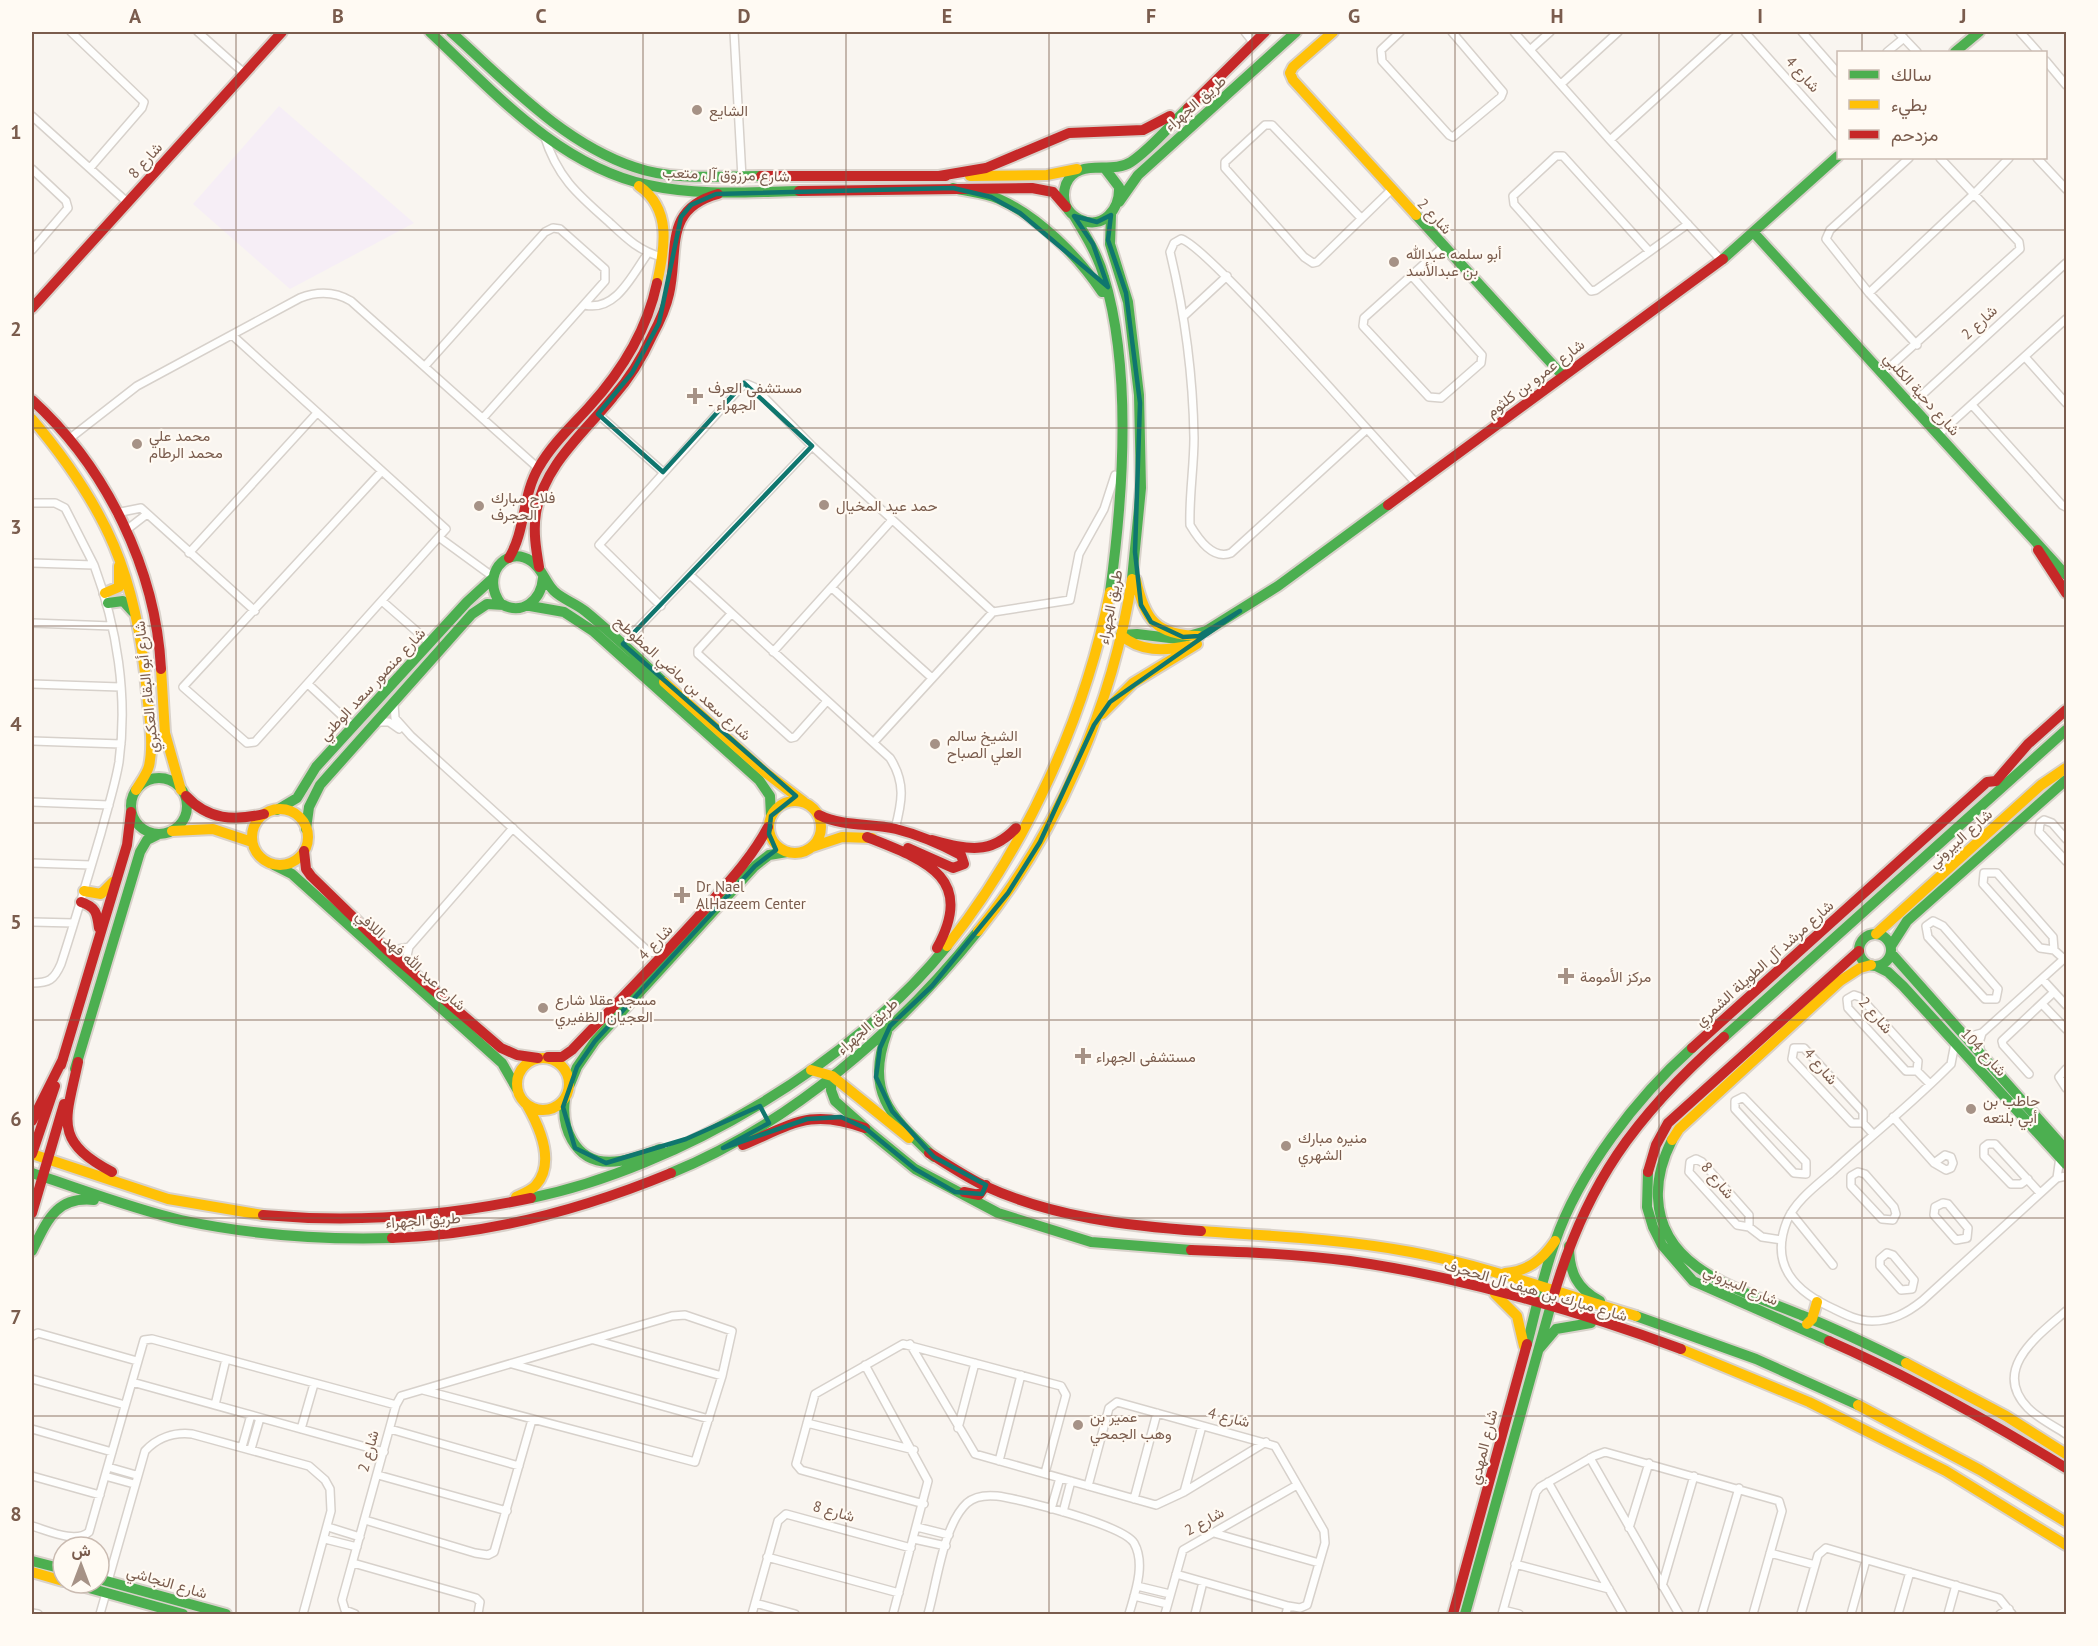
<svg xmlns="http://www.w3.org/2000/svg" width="2098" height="1646" font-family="'PT Sans',Vazirmatn,sans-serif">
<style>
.education{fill:#f6eef6}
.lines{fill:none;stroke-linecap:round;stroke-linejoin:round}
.street-casing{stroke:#d7d1cb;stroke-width:10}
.fast-casing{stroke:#d9d2cb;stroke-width:14}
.slow-casing{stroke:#d9d2cb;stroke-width:14}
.jam-casing{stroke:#d9d2cb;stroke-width:14}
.street{stroke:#fefefd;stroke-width:7}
.fast{stroke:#4caf50;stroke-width:10}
.slow{stroke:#ffc107;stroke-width:10}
.jam{stroke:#c62828;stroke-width:10}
.marked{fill:none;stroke:#0f766e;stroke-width:4.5;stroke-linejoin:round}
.grid{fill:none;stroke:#7a5c4d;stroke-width:1.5;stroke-opacity:0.55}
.poi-dot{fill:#a69286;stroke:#fffaf3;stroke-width:2}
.labels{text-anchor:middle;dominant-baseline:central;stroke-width:4.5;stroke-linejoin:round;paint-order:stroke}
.street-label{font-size:15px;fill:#7a5c4d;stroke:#fffaf3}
.poi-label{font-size:15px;fill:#7a5c4d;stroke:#fffaf3;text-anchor:start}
.neatline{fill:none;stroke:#7a5c4d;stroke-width:2}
.grid-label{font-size:20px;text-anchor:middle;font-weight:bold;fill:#7a5c4d}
</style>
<rect width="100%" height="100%" fill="#f9f5f0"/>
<path class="education" d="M279 106 414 223 290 289 193 204Z"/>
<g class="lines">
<defs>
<path id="street" d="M71 32 144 102 142 108 90 168
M198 32 244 73
M734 32 742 178
M1245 32 1253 42
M1400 32 1381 50 1382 61 1449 135 1453 137 1501 97 1503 92 1452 32
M1514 32 1610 140 1721 260
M1745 32 1838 136
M1802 32 1838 73
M1898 32 1917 52
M2020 32 2038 52
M1531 49 1550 32
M1887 52 1904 38
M2046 61 2066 85
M1561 84 1618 32
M32 116 127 202
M544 135C557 177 577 194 609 222 626 238 639 251 662 257
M1610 140 1729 32
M1909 158 1830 230 1826 239 1869 293 1917 345
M2037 158 2066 189
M32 169 66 201 68 208 32 250
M1361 218 1272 125H1265L1225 162V168L1304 257 1313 263 1317 262 1391 190
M1649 251 1563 156H1556L1513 196 1514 204 1591 291 1596 290 1688 224
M1411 275 1482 355 1481 363 1441 398 1429 397 1363 326 1364 318 1443 247
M1869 293 1974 194 2009 158
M585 305C616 312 632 275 648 253
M1185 315 1227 276
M232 335 446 529 255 742 247 743 183 687 382 471
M2025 357 2066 403
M425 366 545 232 553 228 560 229 605 269V281L483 418
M1883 373 2020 249 2019 242 1940 158
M1912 404 2066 263
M1972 405 2062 505 2066 507
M598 414 663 472
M1366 430 1231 553C1213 560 1199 540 1190 525 1189 496 1194 467 1194 438 1193 374 1185 314 1170 252L1174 243 1181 239C1205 243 1384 449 1415 482
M1939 434 2066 319
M69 439 137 386 300 298C318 291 334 291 351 301L538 468
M32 503H55L65 508 94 565 32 563
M116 513 141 508 255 611
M125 531 147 514
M440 538 492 576
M189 553 317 413
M691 576 890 758C906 783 902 802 895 829
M832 588 932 678
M382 601 430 643
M661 606 599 545 741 387 747 384 754 387 812 446 993 612
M731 614 698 650V654L791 738 795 737 827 701
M32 623 112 626
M623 644 812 446
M773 652 892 520
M32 684 120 687
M309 685 353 726
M394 704 395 718 411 736 649 952 664 954
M377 722H389L399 729
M32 741 121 744
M874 742 993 612 1070 600 1079 554 1104 509 1115 475
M32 802 109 805
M2066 839 2052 823 2044 820 2040 823 2039 832 2066 861
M32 863 91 865
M1933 921 1943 926 1998 989 1996 999H1985L1928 937 1926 926Z
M32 922 74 923
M2054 950 2053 937 1997 873H1984L1983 884 2040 948 2054 950 2064 959
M388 951 409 947
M405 965 409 947 513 828
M2043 980 2066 1005
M32 983C49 983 54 980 61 964 75 921 88 877 101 833 107 810 115 786 119 762 128 696 117 627 94 565
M1854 995 1860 997 1918 1061 1917 1071H1906L1848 1008 1847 999Z
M2042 1004 2066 1029
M1964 1034 1971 1036 1982 1033 2066 957
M1955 1043 1951 1064C1914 1102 1872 1135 1833 1171 1817 1185 1795 1201 1787 1221 1769 1266 1796 1292 1834 1309 1846 1315 1858 1321 1872 1321 1892 1321 1907 1313 1922 1301L2057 1178 2060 1157
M1981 1053 1979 1043 1982 1033
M2066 1069 2059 1077 2066 1088
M1917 1071 1930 1084
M2029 1074 2003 1045 2002 1041 2054 992
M1743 1097 1806 1162V1174L1794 1173 1735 1109V1101Z
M1893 1117 1934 1163 1946 1170 1951 1168 1953 1163 1951 1157 1945 1155 1934 1163
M1863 1123V1112L1804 1048H1794L1792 1059 1852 1123H1863L1873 1134
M1858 1172 1865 1174 1894 1207 1896 1214 1893 1220 1882 1219 1851 1186V1176Z
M2057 1178 2066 1176
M2028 1179 2021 1184H2011L1984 1156V1147L1988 1144H1995L2040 1193
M1943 1203 1948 1204 1968 1228 1967 1238 1956 1240 1934 1215 1935 1207Z
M1791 1213 1833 1265
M1749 1227V1215L1702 1162 1696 1159 1690 1162 1689 1172 1737 1225 1749 1227 1762 1237 1782 1240
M1887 1253 1893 1255 1914 1280 1912 1289 1901 1290 1880 1266V1259Z
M2066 1311C2040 1334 1990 1369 2028 1408 2039 1419 2054 1426 2066 1434
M32 1336 38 1333 137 1361
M594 1340 722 1376
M910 1344 975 1454 1156 1505 1184 1492 1266 1442
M512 1364 709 1419
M865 1365 928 1481 893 1614
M32 1379 125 1405
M132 1382 384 1452
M215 1405 226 1359
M807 1423 914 1450
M958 1428 975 1363
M32 1429 112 1452
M301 1429 314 1384
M390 1429 519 1466
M242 1447 251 1415
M251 1449 260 1418
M1590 1458 1679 1614
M999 1461 1021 1375
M108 1467 136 1475
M378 1475 507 1511
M32 1476 100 1495
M105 1476 134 1484
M1548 1482 1623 1614
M1088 1486 1109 1408 1117 1402 1275 1446 1324 1531 1325 1543 1307 1605 1300 1608 1288 1606 1176 1574
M1184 1492 1202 1426
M1134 1499 1157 1413
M924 1504 801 1470 796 1464 815 1394 903 1344 1061 1386 1066 1395 1045 1473
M1051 1509 1060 1478
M1063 1512 1071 1481
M365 1520 475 1553 488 1555 494 1552 532 1420
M32 1526C47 1530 75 1544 89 1532L144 1340 152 1339 396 1405
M328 1527 360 1537
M917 1527 949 1535
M1629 1528 1649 1463
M1214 1533 1319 1563
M325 1539 357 1547
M914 1539 946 1546
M1770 1553 1815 1565
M767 1557 899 1593
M353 1563 476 1598 480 1602 478 1614
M1515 1564 1609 1589
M108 1581 145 1451C157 1438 174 1432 192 1434L309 1466 325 1480 330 1489 331 1511 303 1614
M1137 1586 1170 1594
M1662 1586 1694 1476
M1134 1596 1167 1604
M755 1603 795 1614
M1503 1610 1519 1614
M32 1613 38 1614
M100 1614 106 1593
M355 1614 345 1610 342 1600 396 1405 401 1396 672 1316 685 1315 732 1331 722 1376 695 1462 423 1390
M752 1614 778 1521 786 1514 911 1548
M928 1614C937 1583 943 1525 967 1503 975 1496 987 1495 997 1496 1021 1499 1123 1525 1134 1543 1146 1564 1135 1593 1129 1614
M1165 1614 1183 1550 1297 1485
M1195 1614 1203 1582
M1286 1614 1288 1606
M1502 1614 1536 1492 1540 1487 1594 1456 1605 1452 1779 1501 1782 1511 1753 1614
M1702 1614 1739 1488
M1801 1614 1818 1555 1826 1548 1999 1598 2012 1614
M1851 1614 1866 1560
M1898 1614 1910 1572
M1948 1614 1956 1585
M2000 1614 2009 1609"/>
<path id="fast" d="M430 32C494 92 559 166 648 185 698 196 749 192 799 191
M451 32C507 82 561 142 634 167 673 181 720 176 761 176
M1955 52 1979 32
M1106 170 1119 187C1120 209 1103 231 1079 219 1073 216 1069 212 1066 206 1063 198 1063 192 1066 184 1077 157 1111 175 1131 162 1152 148 1170 125 1188 108
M953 188C968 192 984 192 999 199 1039 217 1078 256 1102 292
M1119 202 1138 175 1296 32
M1111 215 1110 244 1128 302 1139 395 1141 488 1132 579
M1416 215 1563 376
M1074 216C1086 236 1098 255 1104 277 1132 370 1123 497 1110 592
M1755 234 2066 575
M1723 259 1838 156
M543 578C541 600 523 616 501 604 480 577 505 544 531 561 542 568 545 582 554 591 562 599 575 603 585 611 612 633 638 658 664 682
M108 603 123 601 133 612
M530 606 564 612 593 631 759 780 770 796 771 816
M1121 635 1137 634 1178 639 1206 631 1278 586 1388 505
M131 806a28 28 0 1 1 56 0a28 28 0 1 1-56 0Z
M277 810 297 798 316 767 467 602 492 579
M306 829 309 807 320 785 472 614 487 604 504 605
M274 865 292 874 502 1063 517 1089
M1859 950a16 16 0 1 1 32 0a16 16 0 1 1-32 0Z
M1891 946 1907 921 2066 780
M1891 953 2066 1150
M1876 966 1888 972 1903 986 2066 1164
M887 1032C865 1094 891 1116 934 1157
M1724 1037 2066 730
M75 1069 140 852 147 840 159 834
M832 1076 831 1090 835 1101 871 1133 915 1169 998 1213 1091 1242 1191 1250
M570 1084 577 1067 595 1041 755 866 769 855 787 852
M565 1099C563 1113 565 1128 572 1140 592 1175 629 1160 660 1149
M1672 1140C1663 1158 1657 1178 1658 1198 1661 1272 1745 1291 1801 1315 1837 1329 1871 1346 1906 1363
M1648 1172 1647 1207 1653 1227 1662 1245 1693 1281 1829 1341
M32 1173C81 1189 130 1208 181 1220 251 1235 321 1240 392 1238
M671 1173C789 1125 899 1030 978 931
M531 1198C678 1168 853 1063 947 946
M1569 1246C1569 1272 1577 1289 1600 1301
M32 1251C47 1221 56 1196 94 1200
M1636 1316 1756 1359 1858 1405
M1527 1344C1536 1310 1543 1275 1555 1242 1579 1172 1637 1097 1692 1048
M1539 1349 1556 1329 1591 1323
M32 1561 63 1569
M99 1579 226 1614
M71 1583 183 1614
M1465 1614 1552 1301"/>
<path id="slow" d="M1333 32 1293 67 1290 73 1293 80 1416 215
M970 176 1047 175 1077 169
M639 186C672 209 665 248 657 283
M32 419C107 508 137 576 147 693 149 715 154 744 149 766 147 774 140 783 136 790
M1136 580C1145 620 1156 635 1199 636
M105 593 119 587V566
M1121 635C1140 652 1164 651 1188 646
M161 669 165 733 181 790
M664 682 766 773 804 802
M1102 714 1133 683 1197 644
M769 827a26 26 0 1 1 52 0a26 26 0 1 1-52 0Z
M252 837a28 28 0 1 1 56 0a28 28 0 1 1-56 0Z
M172 831 213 829 252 842
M812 847 842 837 872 838
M84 891 101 894 113 882
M978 931C1058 833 1113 704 1132 579
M1876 934 2041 785 2066 768
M947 946C1027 846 1085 717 1110 592
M517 1084a26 26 0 1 1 52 0a26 26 0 1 1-52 0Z
M811 1070 832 1076 909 1138
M1672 1140 1679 1129 1840 981 1860 968 1871 965
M32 1154 168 1199 263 1215
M516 1197C522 1194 532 1190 536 1185 556 1162 539 1126 527 1105
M1201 1231C1271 1236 1342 1239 1411 1252 1487 1266 1562 1294 1636 1316
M1505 1273C1528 1271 1542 1260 1555 1241
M1495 1294 1517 1316 1524 1346
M1807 1324 1812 1319 1817 1302
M1681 1349 1809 1402 1946 1471 2066 1545
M1906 1363 2006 1416 2066 1454
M1858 1405 1980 1470 2066 1522
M32 1572 63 1581"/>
<path id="jam" d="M1188 108 1265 32
M761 176H946
M939 176 986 168 1069 133 1143 130 1170 116
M799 191 1032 188 1053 192 1066 207
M32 308 282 32
M32 400C106 467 156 569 161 669
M1388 505 1723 259
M2038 550 2066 593
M509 558C526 530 522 495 539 467 552 444 572 426 589 407 621 372 647 330 657 283
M539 567C536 549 533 531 536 513 544 465 584 433 613 397 629 379 642 358 652 336 659 323 666 308 669 294 679 250 663 209 718 194
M186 796C208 820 234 821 264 814
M819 815C843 827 871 823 896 829 920 835 940 844 961 855L964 864 953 868 908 848
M867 837C925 860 976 877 937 948
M932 840C966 849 990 856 1016 828
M304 851 306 869 311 876 388 951 501 1048 517 1055 538 1058
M81 902C96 907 97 913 99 928
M1692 1048 1987 782 1996 781 2028 744 2066 710
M548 1057H562L572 1050C614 1006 657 962 698 917 723 888 750 861 768 827
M78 1062C66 1120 52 1140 112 1172
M61 1065 127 845 131 812
M32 1121 63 1059
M743 1145C793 1124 810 1108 865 1128
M929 1153C947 1164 966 1177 985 1186 1052 1217 1128 1226 1201 1231
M32 1154 55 1086
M1648 1172 1656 1145 1668 1123 1859 951
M964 1192 979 1195 986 1185
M32 1213 64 1104
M263 1215C354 1223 442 1217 531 1198
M392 1238C489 1235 581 1210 671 1173
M1191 1250C1244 1252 1297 1254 1350 1261 1457 1276 1579 1311 1681 1349
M1552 1301C1585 1184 1635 1116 1724 1037
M1829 1341C1911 1377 1989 1421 2066 1468
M1453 1614 1527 1344"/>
</defs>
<use href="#street" class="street-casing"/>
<use href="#fast" class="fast-casing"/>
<use href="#slow" class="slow-casing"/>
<use href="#jam" class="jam-casing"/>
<use href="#street" class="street"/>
<use href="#fast" class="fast"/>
<use href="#slow" class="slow"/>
<use href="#jam" class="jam"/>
</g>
<path class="marked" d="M953 188 991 197 1020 213 1108 287 1093 244 1074 216 1097 222 1111 215 1108 240 1126 293 1140 403 1135 552 1141 605 1151 622 1183 637 1199 636 1240 611 1110 702 1094 725 1040 842 1008 893 932 986 890 1026 880 1048 876 1077 892 1111 934 1157 986 1185 982 1194 955 1192 915 1169 865 1128 841 1117 807 1119 723 1148 769 1123 760 1106 686 1139 606 1163 575 1148 563 1107 577 1067 595 1041 755 866 776 850 769 834 771 816 796 796 623 644 812 446 744 383 663 472 598 414 632 373 659 323 681 217 691 205 716 194Z"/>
<path class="grid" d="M236 32V1614M439 32V1614M643 32V1614M846 32V1614M1049 32V1614M1252 32V1614M1455 32V1614M1659 32V1614M1862 32V52M1862 158V1614M32 230H2066M32 428H2066M32 626H2066M32 823H2066M32 1020H2066M32 1218H2066M32 1416H2066"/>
<g class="poi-dot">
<circle cx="697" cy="110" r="6"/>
<circle cx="1394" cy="262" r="6"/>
<path d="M692 387h6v6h6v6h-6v6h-6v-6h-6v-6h6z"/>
<circle cx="137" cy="444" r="6"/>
<circle cx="824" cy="505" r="6"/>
<circle cx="479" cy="506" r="6"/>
<circle cx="935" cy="744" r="6"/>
<path d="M679 886h6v6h6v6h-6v6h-6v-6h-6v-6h6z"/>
<path d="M1563 967h6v6h6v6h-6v6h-6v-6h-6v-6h6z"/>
<circle cx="543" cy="1008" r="6"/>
<path d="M1080 1047h6v6h6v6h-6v6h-6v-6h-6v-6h6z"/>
<circle cx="1971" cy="1109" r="6"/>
<circle cx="1286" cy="1146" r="6"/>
<circle cx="1078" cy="1425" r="6"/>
</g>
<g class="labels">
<g class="street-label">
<text transform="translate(1803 74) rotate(48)">شارع 4</text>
<text transform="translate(1195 103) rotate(-41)">طريق الجهراء</text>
<text transform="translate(145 160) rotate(-48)">شارع 8</text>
<text transform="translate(726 174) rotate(2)">شارع مرزوق آل متعب</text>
<text transform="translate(1435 216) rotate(47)">شارع 2</text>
<text transform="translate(1979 322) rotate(-43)">شارع 2</text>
<text transform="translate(1535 378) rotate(-37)">شارع عمرو بن كلثوم</text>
<text transform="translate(1922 394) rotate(48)">شارع دحية الكلبي</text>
<text transform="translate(1110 607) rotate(-79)">طريق الجهراء</text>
<text transform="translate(683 678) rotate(42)">شارع سعد بن ماضي المطوطح</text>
<text transform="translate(372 684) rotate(-47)">شارع منصور سعد الوطني</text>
<text transform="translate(146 687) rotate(-96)">شارع أبو البقاء العكبري</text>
<text transform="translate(1960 838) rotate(-42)">شارع البيروني</text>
<text transform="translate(655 942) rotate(-47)">شارع 4</text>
<text transform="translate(411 960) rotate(42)">شارع عبد الله فهد اللافي</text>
<text transform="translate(1764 963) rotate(-42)">شارع مرشد آل الطويلة الشمري</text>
<text transform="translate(1876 1015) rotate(49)">شارع 2</text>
<text transform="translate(867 1026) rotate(-42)">طريق الجهراء</text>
<text transform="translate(1984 1052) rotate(47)">شارع 104</text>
<text transform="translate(1821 1066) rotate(49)">شارع 4</text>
<text transform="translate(1718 1180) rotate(50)">شارع 8</text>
<text transform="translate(423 1220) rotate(-4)">طريق الجهراء</text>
<text transform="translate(1741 1285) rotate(23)">شارع البيروني</text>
<text transform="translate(1536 1290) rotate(16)">شارع مبارك بن هيف آل الحجرف</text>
<text transform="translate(1229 1417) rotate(14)">شارع 4</text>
<text transform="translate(1483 1447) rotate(-76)">شارع المهدي</text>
<text transform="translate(368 1451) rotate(-75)">شارع 2</text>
<text transform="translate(834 1511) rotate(16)">شارع 8</text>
<text transform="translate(1204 1521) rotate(-29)">شارع 2</text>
<text transform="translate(167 1582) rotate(16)">شارع النجاشي</text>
</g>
<g class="poi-label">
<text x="709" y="110">الشايع</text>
<text x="1406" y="253">أبو سلمه عبدالله<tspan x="1406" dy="17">بن عبدالأسد</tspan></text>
<text x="708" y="387">مستشفى العرف<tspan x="708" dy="17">- الجهراء</tspan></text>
<text x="149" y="435">محمد علي<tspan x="149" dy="17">محمد الرطام</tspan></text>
<text x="491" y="497">فلاح مبارك<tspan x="491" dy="17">الحجرف</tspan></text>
<text x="836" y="505">حمد عيد المخيال</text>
<text x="947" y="735">الشيخ سالم<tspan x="947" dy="17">العلي الصباح</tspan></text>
<text x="696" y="886">Dr Nael<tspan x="696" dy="17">AlHazeem Center</tspan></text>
<text x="1580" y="976">مركز الأمومة</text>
<text x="555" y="999">مسجد عقلا شارع<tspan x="555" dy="17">العجيان الظفيري</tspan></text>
<text x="1096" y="1056">مستشفى الجهراء</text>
<text x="1983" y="1100">حاطب بن<tspan x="1983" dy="17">أبي بلتعه</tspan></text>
<text x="1298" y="1137">منيره مبارك<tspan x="1298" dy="17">الشهري</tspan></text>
<text x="1090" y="1416">عمير بن<tspan x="1090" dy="17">وهب الجمحي</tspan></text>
</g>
</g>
<rect width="2098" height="1646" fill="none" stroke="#fffaf3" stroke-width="66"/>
<rect x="1837" y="51" width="210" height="108" fill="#fffaf3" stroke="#cabbb1" stroke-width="1.5"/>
<rect x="1849" y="70" width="30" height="9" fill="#4caf50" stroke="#cabbb1" stroke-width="1.5"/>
<text x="1891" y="81" font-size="18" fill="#7a5c4d">سالك</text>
<rect x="1849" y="100" width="30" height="9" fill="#ffc107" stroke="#cabbb1" stroke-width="1.5"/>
<text x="1891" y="111" font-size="18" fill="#7a5c4d">بطيء</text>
<rect x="1849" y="130" width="30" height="9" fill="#c62828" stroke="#cabbb1" stroke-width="1.5"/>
<text x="1891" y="141" font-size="18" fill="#7a5c4d">مزدحم</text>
<g transform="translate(81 1565)"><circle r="28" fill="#fffaf3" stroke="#cabbb1" stroke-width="1.5"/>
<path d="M0-4.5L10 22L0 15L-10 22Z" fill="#a69286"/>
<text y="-9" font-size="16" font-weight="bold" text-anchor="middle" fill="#7a5c4d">ش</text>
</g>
<rect x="33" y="33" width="2032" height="1580" class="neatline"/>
<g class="grid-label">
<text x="135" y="23">A</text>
<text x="338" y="23">B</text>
<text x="541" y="23">C</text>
<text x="744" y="23">D</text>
<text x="947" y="23">E</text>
<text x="1151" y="23">F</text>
<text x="1354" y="23">G</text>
<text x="1557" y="23">H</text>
<text x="1760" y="23">I</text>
<text x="1963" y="23">J</text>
<text x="16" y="139">1</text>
<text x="16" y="336">2</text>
<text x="16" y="534">3</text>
<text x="16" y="731">4</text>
<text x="16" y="929">5</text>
<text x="16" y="1126">6</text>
<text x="16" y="1324">7</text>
<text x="16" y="1521">8</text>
</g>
</svg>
